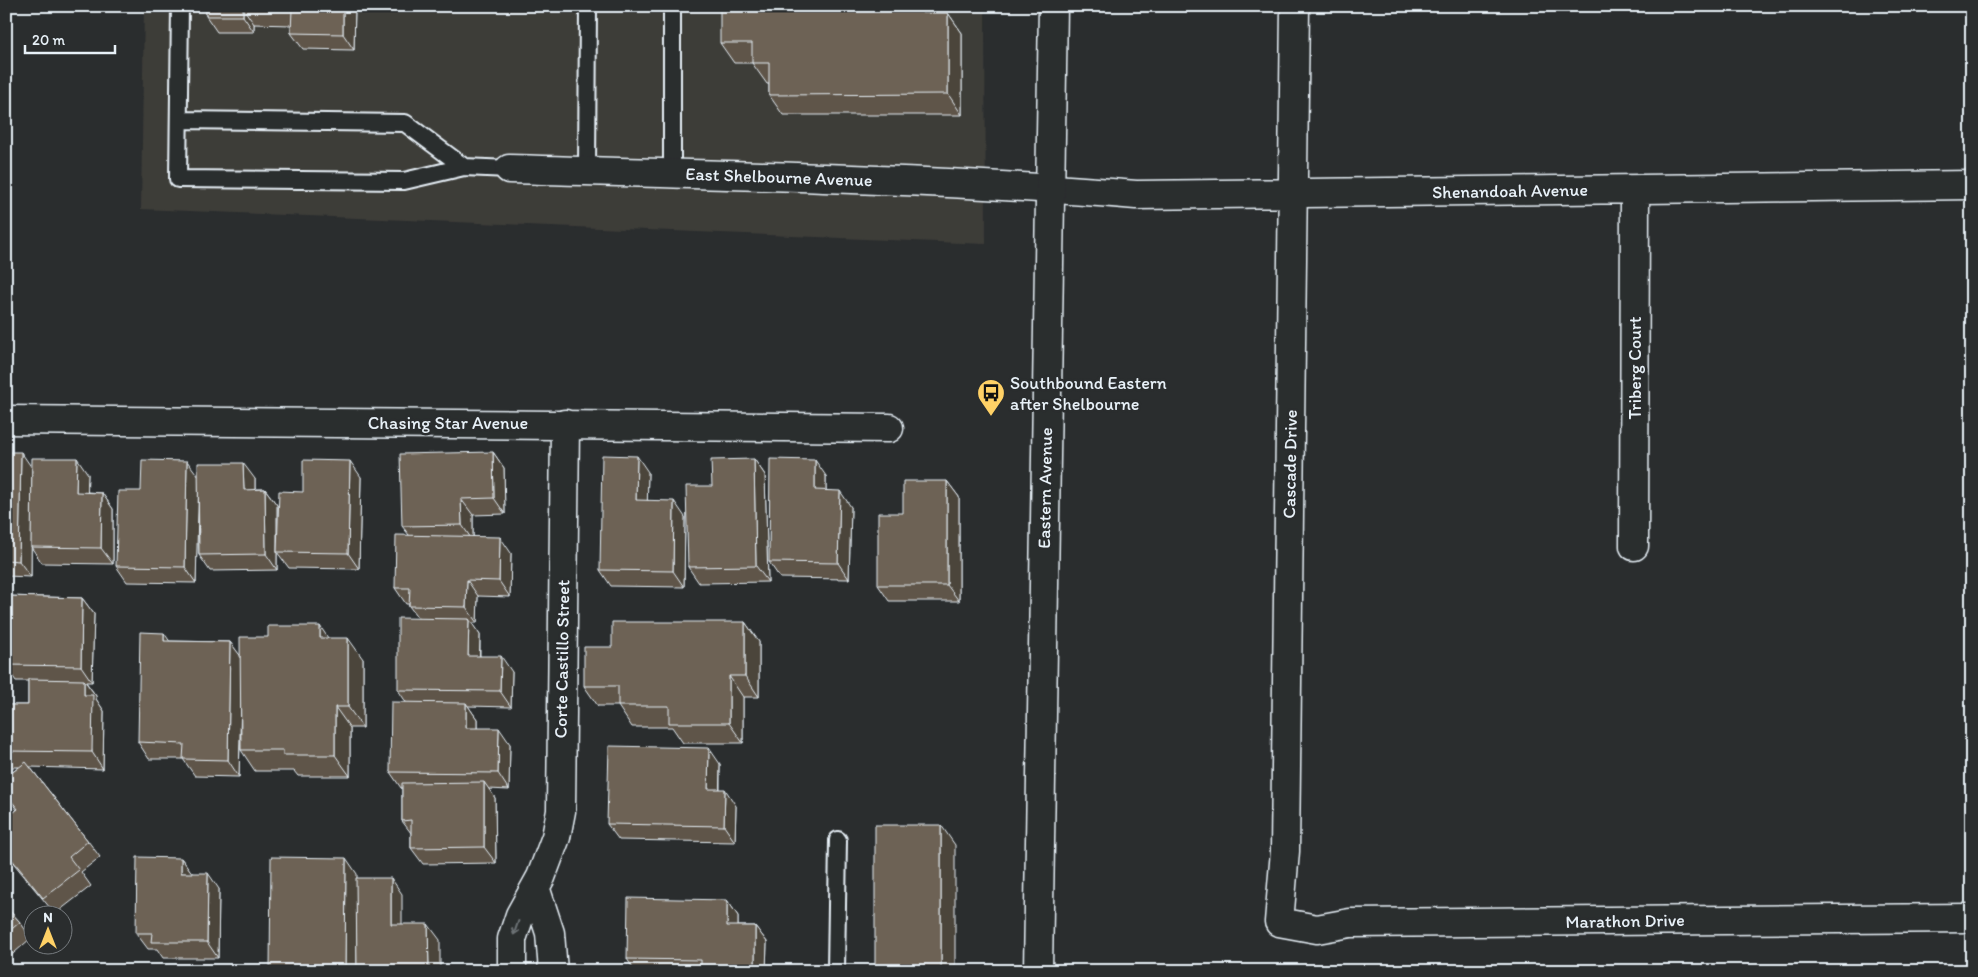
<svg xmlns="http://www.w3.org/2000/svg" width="1978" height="977" font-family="Itim,sans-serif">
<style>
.built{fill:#3e3d39}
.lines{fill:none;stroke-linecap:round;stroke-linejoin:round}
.service-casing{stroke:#e8f1f8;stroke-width:20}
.minor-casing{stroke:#e8f1f8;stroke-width:31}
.primary-casing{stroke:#e8f1f8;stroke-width:31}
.service{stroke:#2a2d2e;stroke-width:16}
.minor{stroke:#2a2d2e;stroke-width:28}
.primary{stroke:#2a2d2e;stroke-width:28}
.wall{fill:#5e5448;stroke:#e8f1f8}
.shaded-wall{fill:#4c453b;stroke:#e8f1f8}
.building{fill:#6d6254;stroke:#e8f1f8}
.oneway{stroke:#6c7275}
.labels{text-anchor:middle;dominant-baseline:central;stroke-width:5;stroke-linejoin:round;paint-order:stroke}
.street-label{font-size:18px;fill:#e8f1f8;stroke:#2a2d2e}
.poi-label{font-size:18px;fill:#e8f1f8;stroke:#2a2d2e;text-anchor:start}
</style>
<rect width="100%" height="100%" fill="#2a2d2e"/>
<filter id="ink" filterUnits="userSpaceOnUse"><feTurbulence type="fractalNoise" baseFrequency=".02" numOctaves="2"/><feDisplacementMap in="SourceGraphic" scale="10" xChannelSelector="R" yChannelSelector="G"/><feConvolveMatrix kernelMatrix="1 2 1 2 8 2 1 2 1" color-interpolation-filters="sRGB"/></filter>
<g filter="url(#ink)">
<path class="built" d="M144 6H985L986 244 141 209Z"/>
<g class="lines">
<defs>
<path id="service" d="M180 6 178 179 404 181 464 167 509 169
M179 120 405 123 464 167
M587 171 588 6
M672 172V6
M836 971 838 840"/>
<path id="minor" d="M1295 6 1285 851 1279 922 1317 929 1350 923 1972 918
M509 169C718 175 927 178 1136 195L1972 185
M6 420 889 428
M1634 546 1635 190
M536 890 550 933 553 971
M512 971V939L520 915 541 877 556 837 561 811 565 424"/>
<path id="primary" d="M1038 971 1053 6"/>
</defs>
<use href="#service" class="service-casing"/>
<use href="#minor" class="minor-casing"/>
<use href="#primary" class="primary-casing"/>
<use href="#service" class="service"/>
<use href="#minor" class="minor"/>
<use href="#primary" class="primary"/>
</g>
<path class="wall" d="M206 6H355L354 50 303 49 291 33V25L254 24V32H217L206 16Z
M928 13H948L962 33V115H783L769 95V84H767L752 63H734L720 43Z
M6 452 32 468 88 474 87 492 102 493 113 509V564L42 563 31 547V577L6 576Z
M493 452 504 468 505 514 473 515V536L511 553 510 597 478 596 477 623H471L480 635V656L512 672 511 707 468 706 477 719V728L510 744 509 790 489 789 495 798 496 863 423 864 411 848V833L402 821V788H401L390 772 406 702 398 690 418 618 409 606V604H406L395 588 409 535 402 526Z
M754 459 765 475 768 582 699 583 688 567 712 486Z
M648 472 647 500 685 517 684 587 611 586 600 570Z
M198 476 255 479V489H265L277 505V570L210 571 199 555 198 489 196 583 127 582 116 566Z
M826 476V490L851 507 849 579 780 578 769 562Z
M361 477 359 569 289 568 277 552 303 492Z
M947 481 959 497V601H889L878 585 903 513Z
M6 596 82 598 94 614 92 682H86L96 696V699L104 711 103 769 30 767 88 841 100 857 81 872 91 886 55 914 6 854V818L17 810 6 795V777L19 767H6V705H28V681H16L6 667Z
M745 622 759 642V697H743V743H683L672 727H632L618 706H598L584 686Z
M328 638 363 659V728H350V776H298L294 771H255L241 750V711L239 777 195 776 183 759H149L138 742 170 641 230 642 240 656Z
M720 764V789L736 806 735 842 619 840 607 824Z
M181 858 192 873 219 889 218 958H163L157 949H148L136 933Z
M727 900 738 916V926H755L767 942 766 971H635L627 959Z
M6 907 20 922 31 938 6 960Z"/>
<path class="shaded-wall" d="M343 6H355L354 50 343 34Z
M922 6H924L936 24 922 13Z
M243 8 254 24V32L243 16Z
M948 13 962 33V115L948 94Z
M21 452 32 468 31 577 19 561Z
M493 452 504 468 505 514 494 498Z
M637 456 648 472 647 516 636 500Z
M77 458 88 474 87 508 76 492Z
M754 459 765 475 768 582 756 566Z
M815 460 826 476V506L815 490Z
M187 461 199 477 196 583 185 567Z
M350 461 361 477 359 569 348 553Z
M243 463 255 479V506L244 490Z
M947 481 959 497V601L947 585Z
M265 489 277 505V570L266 554Z
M840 491 851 507 849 579 838 563Z
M102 493 113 509V564L101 548Z
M461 499 473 515V541L462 525Z
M674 501 685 517 684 587 673 571Z
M500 537 511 553 510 597 499 581Z
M467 580 478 596 477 623 466 607Z
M82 598 94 614 92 682 81 666Z
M469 619 480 635 479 672 468 656Z
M745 622 759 642V697L745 676Z
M320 626 334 647 320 638Z
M164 633 175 649 164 641Z
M348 638 363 659V728L348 707Z
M230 642 242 658 239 777 228 760Z
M501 656 512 672 511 707 500 691Z
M729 676 743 697V743L729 723Z
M84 680 96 696V699L104 711 103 769 92 752 84 695Z
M466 703 477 719V744L466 728Z
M335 707 350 728V776L335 755Z
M499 728 510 744 509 790 498 773Z
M709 748 720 764 719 805 708 789Z
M484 782 495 798 496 863 484 847Z
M725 789 736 806 735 842 724 826Z
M941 825 955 845V971H941Z
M181 858 193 874 181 873Z
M346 858 357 874V971H345Z
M208 873 219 889 218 958 207 942Z
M391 878 402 894V940L391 924Z
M727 900 738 916V942L727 926Z
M428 924 440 940V971H429Z
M755 926 767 942 766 971H756L755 969Z"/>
<path class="building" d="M206 6H343V34L291 33 292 9 243 8V16H206Z
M720 6H922V13H948V94L769 95V63H752V43H720Z
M6 452H21L19 561 6 560Z
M493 452 494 498 461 499 462 525 402 526 400 454Z
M602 455 637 456 636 500 674 501 673 571 600 570Z
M32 458H77L76 492 102 493 101 548 31 547Z
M754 459 756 566 688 567 686 486H712L711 460Z
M770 459 815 460V490L840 491 838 563 769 562Z
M142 460 187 461 185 567 116 566 118 491H141Z
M303 460 350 461 348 553 277 552 279 491 303 492Z
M198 463H243L244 490 265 489 266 554 199 555Z
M903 481H947V585H878V513H903Z
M396 535 500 537 499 581 467 580 466 607 409 606 410 588H395Z
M6 596 82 598 81 666 6 665Z
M398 618 469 619 468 656H501L500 691 398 690Z
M612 622H745V676H729V723H669V706H618V686H584V647H612Z
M268 626H320V638H348V707H335V755H283V750H241L240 637H268Z
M140 632 164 633V641L230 642 228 760 183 759 184 744 138 742Z
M28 679 84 680V695H93L92 752 6 751V705H28Z
M391 702 466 703V728H499L498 773 390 772Z
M609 746 709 748 708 789H725L724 826 607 824Z
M26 762 88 841 69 857 79 870 43 898 6 852V818L18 809 6 794V777Z
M484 782V847L411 848V820L402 821V783Z
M875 825H941V971H875Z
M137 857 181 858V873H208L207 942H151L152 933H136Z
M271 857 346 858 345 971H270Z
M356 878H391V924H428L429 971H357Z
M628 898 727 900V926H755V969L701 968V960L627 959Z
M6 907 20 922 6 934Z"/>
<defs><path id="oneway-shaft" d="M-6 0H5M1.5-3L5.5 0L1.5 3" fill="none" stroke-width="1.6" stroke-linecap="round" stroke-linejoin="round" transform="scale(1.25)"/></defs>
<use class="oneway" href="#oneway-shaft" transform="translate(516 928) rotate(109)"/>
</g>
<defs>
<symbol id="bus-pin" viewBox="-11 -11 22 30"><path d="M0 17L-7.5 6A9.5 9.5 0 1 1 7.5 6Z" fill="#ffd166" stroke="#2a2d2e"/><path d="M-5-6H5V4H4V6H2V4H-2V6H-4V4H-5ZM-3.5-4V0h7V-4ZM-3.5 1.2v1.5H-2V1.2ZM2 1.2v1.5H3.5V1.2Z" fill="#111"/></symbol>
</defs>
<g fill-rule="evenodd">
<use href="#bus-pin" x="975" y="377" width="32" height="43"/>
</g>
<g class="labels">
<g class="street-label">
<text transform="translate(779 177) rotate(2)">East Shelbourne Avenue</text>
<text transform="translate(1510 191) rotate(-1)">Shenandoah Avenue</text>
<text transform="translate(1635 368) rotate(-90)">Triberg Court</text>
<text x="448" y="423">Chasing Star Avenue</text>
<text transform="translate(1290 464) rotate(-89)">Cascade Drive</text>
<text transform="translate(1045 488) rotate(-89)">Eastern Avenue</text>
<text transform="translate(562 659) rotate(-89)">Corte Castillo Street</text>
<text transform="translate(1625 921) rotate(-1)">Marathon Drive</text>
</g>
<g class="poi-label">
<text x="1010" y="383">Southbound Eastern<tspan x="1010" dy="21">after Shelbourne</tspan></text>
</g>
</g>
<rect width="1978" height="977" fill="none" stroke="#2a2d2e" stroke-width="25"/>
<rect x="12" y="12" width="1953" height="952" fill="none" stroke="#e8f1f8" stroke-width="2" filter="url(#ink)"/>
<g transform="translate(48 930)"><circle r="24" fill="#2a2d2e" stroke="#767b7f"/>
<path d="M0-4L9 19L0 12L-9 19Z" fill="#ffd166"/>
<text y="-8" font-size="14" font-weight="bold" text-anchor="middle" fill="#e8f1f8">N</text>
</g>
<path d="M25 45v8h90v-8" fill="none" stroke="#e8f1f8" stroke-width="2.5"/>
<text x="32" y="45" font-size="15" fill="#e8f1f8" stroke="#2a2d2e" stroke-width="4" paint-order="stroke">20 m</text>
</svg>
